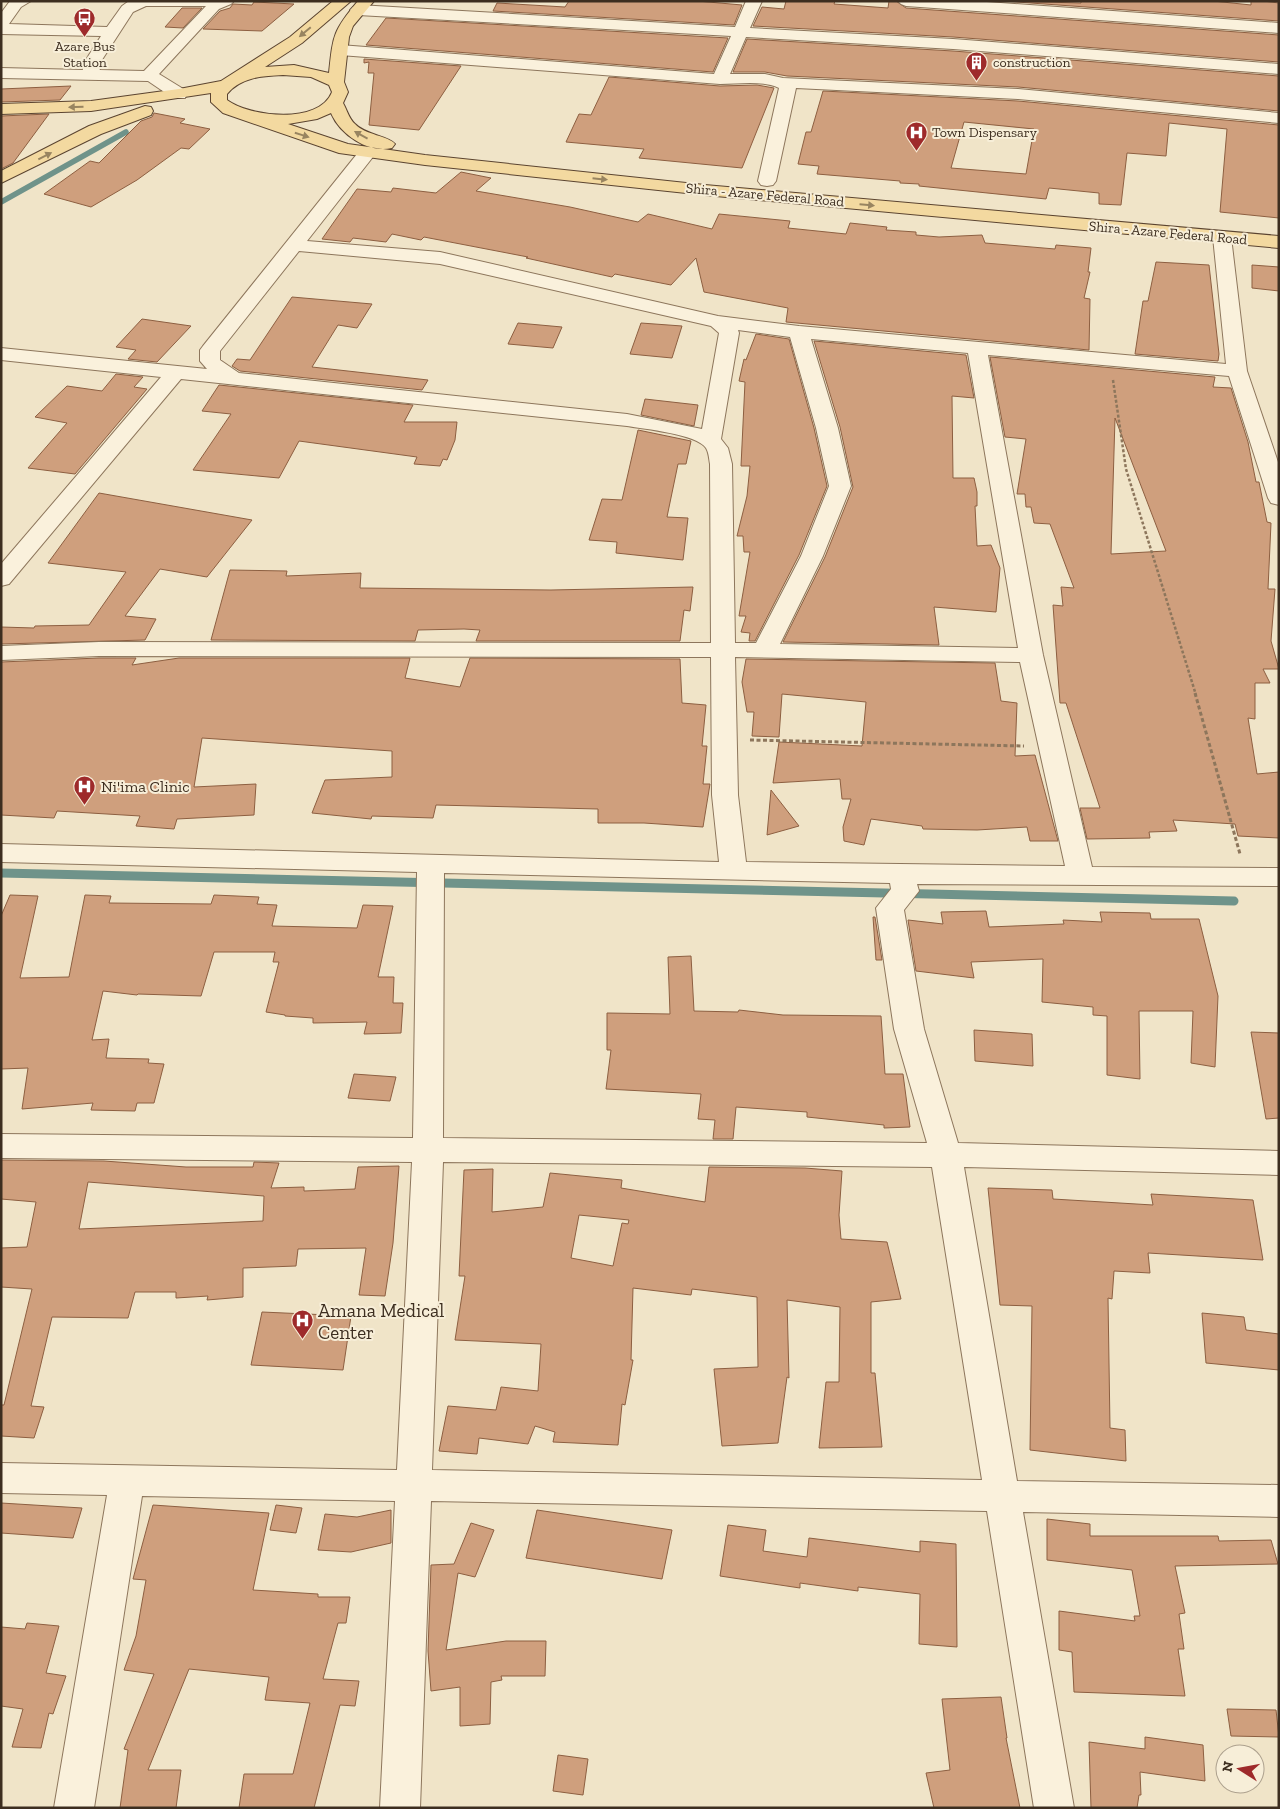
<svg xmlns="http://www.w3.org/2000/svg" width="1280" height="1809" font-family="'Zilla Slab',serif">
<style>
.lines{fill:none;stroke-linecap:round;stroke-linejoin:round}
.stream-far1{stroke:#6f938a;stroke-width:5.5}
.stream{stroke:#6f938a;stroke-width:9}
.building{fill:#cf9f7d;stroke:#8d5f41;fill-rule:evenodd}
.minor-casing{stroke:#8d765c;stroke-width:2}
.major-casing{stroke:#5b4430;stroke-width:2}
.path-far1{stroke:#8d765c;stroke-width:2.5;stroke-dasharray:3 2;stroke-linecap:butt}
.path{stroke:#8d765c;stroke-width:3;stroke-dasharray:4 2.5;stroke-linecap:butt}
.minor{fill:#faf1dc;fill-rule:evenodd}
.major{fill:#f3d9a0;fill-rule:evenodd}
.oneway{fill:#988460}
.labels{text-anchor:middle;dominant-baseline:central;stroke-width:4;stroke-linejoin:round;paint-order:stroke}
.far-poi-label{font-size:14px;fill:#3d2e20;stroke:#f7eed8;text-anchor:start}
.far-street-label{font-size:14px;fill:#3d2e20;stroke:#f7eed8}
.poi-label{font-size:16px;fill:#3d2e20;stroke:#f7eed8;text-anchor:start}
.near-poi-label{font-size:19px;fill:#3d2e20;stroke:#f7eed8;text-anchor:start}
</style>
<rect width="100%" height="100%" fill="#f0e4c8"/>
<g class="lines">
<path class="stream-far1" d="M1 202 126 132"/>
<path class="stream" d="M1 873 1234 901"/>
</g>
<path class="building" d="M569 1H697L742 5 734 25 493 11 497 3 565 7Z
M786 1H835L834 4 888 8 889 1H896L906 8 1279 35V62L953 37 753 26 762 7 784 9Z
M1003 1 1081 3V1H1213L1251 5V1H1263L1279 3V21Z
M254 2 294 4 262 31 203 29 220 11 230 8 233 4 252 5Z
M182 8H202L183 28 165 27Z
M386 18 728 38 713 72 366 45Z
M747 39 953 51 1279 76V111L1018 87 787 76 765 72H733Z
M364 59 461 66 419 130 369 125 374 73H368L369 62 364 63Z
M609 77 720 86 757 85 774 88 742 168 639 158 644 149 566 142 579 114 591 115Z
M71 86 60 100 1 102V89Z
M823 91 1018 101 1279 125V218L1220 212 1227 129 1169 123 1166 156 1127 153 1121 205 1099 204V193L1049 188 1046 199 919 186V184L900 183V181L817 174 819 166 798 164 806 132H811ZM964 122 1034 129 1026 174 951 168Z
M154 113 185 119 180 123 210 129 189 149 181 148 137 180 91 207 44 194 90 161 99 163 141 121 152 117Z
M49 114 13 163 1 169V116Z
M461 172 491 178 476 191 570 207 638 222 648 214 712 229 719 214 790 221 788 228 846 234 850 223 887 227 886 230 916 232V235L939 237 982 235 985 243 1055 249 1056 245 1091 248 1088 272H1090L1084 298 1090 299 1089 350 786 322 788 308 704 292 696 258 671 285 615 274 612 277 526 258 528 257 424 237 421 240 392 234 386 242 353 238 350 242 322 239 357 189 391 192 393 188 436 193Z
M1156 262 1209 265 1219 354 1218 361 1135 354 1143 301H1148Z
M1252 265 1279 267V291L1252 288Z
M292 297 372 304 357 328 338 325 312 367 428 380 422 390 240 371 232 366 237 359 250 360Z
M142 319 191 326 157 362 128 359 136 350 116 347Z
M518 323 562 327 553 348 508 344Z
M641 323 682 326 672 358 630 354Z
M756 334 789 339 814 428 827 486 799 555 755 641H749L750 633 741 632 746 616H739L750 552H744L743 536H737L747 496 750 466H741L745 382 739 381 744 359 746 360Z
M814 341 966 355 974 398 952 396 953 478H974L977 492V506H975L977 546 991 545 1000 568 996 612 934 607 939 645 783 642 825 557 853 487 840 427Z
M990 357 1215 377 1213 387 1231 388 1248 442 1256 482H1259L1267 522 1271 523 1268 589H1275L1271 641 1279 669H1263L1270 683H1255V719L1248 718 1257 774 1279 772V838L1238 836 1235 824 1173 820 1177 831 1149 832 1150 838 1087 839 1080 808H1100L1066 703H1060L1053 605 1063 606 1061 587 1074 588 1050 524 1034 523 1031 507H1026L1025 494H1017L1026 439 1005 437ZM1115 418 1166 551 1111 554Z
M116 374 143 377 134 387 147 389 75 474 28 468 67 423 35 417 67 386 102 391Z
M219 385 413 405 404 422H457L455 440 447 460 443 459 440 466 414 464 417 457 299 441 279 478 193 470 231 414 202 411Z
M645 399 698 405 694 426 641 415Z
M638 430 691 441 686 464H678L667 517 688 518 683 560 616 553 617 542 589 540 602 499 622 500Z
M99 493 252 520 207 577 160 569 125 616 156 619 145 640 1 644V627L34 628 35 626 89 625 126 572 48 563Z
M230 570 287 571 286 576 361 573 360 588 551 590 693 587 690 611 684 610 680 641H476L480 630 464 629 418 630 415 641 211 640Z
M99 658H136L132 665 179 658H410L405 678 460 687 470 658 680 659 682 703 706 705 702 746H707L703 784H710L703 827 644 823H598V809L436 805 433 818 372 816 371 819 312 813 325 780 392 777V751L202 738 194 787 256 784 254 815 177 819 174 829 136 826 140 816 57 811 54 818 1 815V662Z
M746 659 995 663 1001 701 1017 703 1015 756 1035 755 1058 841H1030L1027 827 977 830 923 829 922 826 871 819 864 845 844 841 843 827 851 799H842L840 779 773 783 779 742 862 746 866 702 782 694 779 737 752 736 754 712H747L742 682Z
M771 790 799 826 767 835Z
M10 895 38 896 20 978 69 977 85 895 111 896 109 903 211 904 214 895 259 897 257 904 277 905 272 926 357 928 363 905 393 906 378 977H394L393 1003H403L401 1033 364 1034 367 1022 313 1023V1018L285 1016V1015L266 1012 279 962H273L275 952H214L201 996 138 994 137 995 103 991 92 1040 109 1039 106 1058 149 1059 148 1063 164 1064 154 1103H137L135 1111 91 1110 93 1103 22 1109 28 1068 1 1069V916Z
M986 911 989 927 1064 924 1063 920 1102 922 1100 912 1150 913 1151 919H1199L1218 996 1215 1067 1191 1063 1193 1011H1139L1140 1079 1107 1075V1016L1093 1015V1007L1042 1002 1043 959 971 962 974 978 916 971 908 920 943 924 941 912Z
M873 917H875L882 960H876Z
M691 956 694 1011 738 1012 739 1010 783 1015 881 1016 885 1074H903L910 1127 884 1128V1125L807 1117V1112L736 1107 733 1139H713L715 1120 698 1119 701 1094 606 1089 611 1050H607V1013L670 1014 668 957Z
M974 1030 1032 1034 1033 1066 975 1061Z
M1251 1032 1279 1033V1118L1266 1119Z
M354 1074 396 1077 390 1101 348 1098Z
M1 1160 104 1161 186 1167H253L254 1162 279 1163 271 1188 304 1187V1191L355 1189 358 1167 399 1166 393 1243 385 1296 359 1295 366 1248 298 1249 296 1266 243 1268V1297L207 1300 208 1296 176 1298V1292H135L128 1318 52 1317 31 1406 44 1407 34 1438 1 1436V1405H4L32 1289 1 1287V1248L27 1247 36 1202 1 1199ZM88 1182 264 1196 263 1221 79 1229Z
M709 1167 805 1168 842 1171 839 1215 841 1239 887 1242 901 1299 871 1302V1373H875L882 1447 819 1448 826 1382H839L840 1307 787 1300 789 1378 787 1377 778 1443 722 1446 714 1369 758 1367 757 1297 692 1289 691 1295 633 1288 631 1360H633L625 1405 622 1404 618 1445 553 1442 555 1432 535 1426 528 1444 479 1438 477 1454 439 1451 448 1406 496 1410 501 1387 538 1391 541 1344 455 1340 465 1276H459L464 1170 493 1169 492 1212 543 1207 550 1173 622 1180 621 1188 705 1202ZM579 1215 629 1220 628 1224 622 1223 613 1266 571 1258Z
M988 1188 1052 1190 1053 1199 1153 1205 1151 1194 1253 1200 1263 1260 1148 1253 1150 1273 1114 1271 1112 1299 1108 1298 1110 1428 1125 1430 1126 1461 1030 1450 1032 1306 1000 1305Z
M262 1312 351 1316 343 1370 251 1365Z
M1202 1313 1244 1317 1246 1330 1279 1334V1370L1206 1363Z
M1 1503 82 1508 73 1538 1 1533Z
M153 1505 269 1513 253 1590 318 1594V1597H350L346 1623H338L323 1679 359 1681 355 1706 340 1705 314 1808H239L244 1774H293L310 1703 265 1700 269 1677 189 1669 148 1770H181L176 1808H120L128 1750 124 1749 154 1674 124 1670 136 1636 146 1580 133 1579Z
M276 1505 302 1508 296 1533 270 1530Z
M391 1510V1543L351 1552 318 1550 325 1514 357 1517Z
M537 1510 672 1530 662 1579 526 1558Z
M1047 1519 1090 1524V1536H1218L1219 1541 1271 1540 1278 1564 1175 1566 1185 1613 1179 1614 1184 1649H1178L1185 1696 1074 1692 1072 1652 1059 1650V1611L1135 1621 1134 1616H1140L1132 1570 1047 1560Z
M471 1523 494 1530 475 1577 458 1573 446 1650 506 1641H546L545 1676H501L502 1680 491 1682 490 1724 460 1726V1687L431 1691 428 1651 431 1565 454 1564Z
M728 1525 766 1530 763 1551 807 1557 809 1538 920 1552V1541L956 1544 957 1647 919 1644 920 1594 858 1587V1591L800 1583V1588L720 1576Z
M27 1623 59 1626 46 1673 66 1676 53 1714 49 1713 41 1748 12 1747 23 1709 1 1706V1627L25 1629Z
M1001 1697 1007 1738H1006L1020 1808H934L926 1773 950 1770 942 1699Z
M1227 1709 1276 1710 1279 1737 1231 1736Z
M1145 1737 1203 1745 1205 1781 1140 1772 1141 1795H1139L1137 1808H1091L1089 1742 1145 1749Z
M558 1755 588 1759 583 1795 553 1791Z"/>
<g class="lines">
<defs>
<path id="minor" d="M10 1H31L21 7 9 24 107 27 122 6 129 1H234L231 4 219 9 159 74 185 90 187 94 185 98H173L148 81 1 78V68L83 70 82 66 101 36 1 34V13ZM146 6H206L144 71 100 70 98 66 133 12Z
M746 1H762L750 28 953 39 1279 64V74L953 49 746 37 730 74H765L783 78 1018 89 1279 113V123L1018 99 796 88 776 181 773 185 767 186 761 185 758 181 779 88C762 80 738 84 720 84L340 55 334 53 332 50 334 47 340 45 714 74 731 36 358 15 353 13 350 10 353 7 358 5 735 27Z
M898 1H973L1279 23V33L906 6 901 4Z
M367 148 373 149 376 153 307 241 440 252 718 316 799 326 1226 364 1213 237 1215 233 1222 231 1229 233 1231 237 1247 371 1279 465V505L1271 503 1268 498 1229 376 988 355 1043 655 1092 867 1279 868V886L917 884 919 891 904 910 924 1029 958 1143 1279 1151V1175L964 1167 1017 1481 1279 1485V1517L1023 1512 1074 1808H1034L987 1511 431 1501 420 1808H380L395 1501 142 1496 94 1808H54L107 1495 1 1493V1463L397 1470 412 1162 1 1158V1134L413 1138 417 872 1 862V844L719 862 712 795 711 657 99 656 1 660V646L99 642 711 643 710 464C709 459 709 453 706 448 697 434 644 429 627 426L181 379 9 584 1 586V564L161 377 1 360V348L207 369 200 361V350L203 346 361 149ZM299 251 440 264 711 326 719 333 702 429 627 414 239 373 220 360V351ZM738 330 790 337 816 428 829 486 801 556 756 643H735L732 464 728 448 721 439 739 333ZM811 339 968 353 1018 648 780 644 823 556 851 486 838 428ZM735 657 1020 662 1065 866 746 862 738 795ZM444 873 890 883 891 889 876 908 894 1029 927 1143 443 1138ZM443 1162 932 1167 982 1480 432 1470Z"/>
<path id="major" d="M333 1H351L302 43 265 67 294 65 329 73C333 35 333 31 358 1H374L353 26 349 37 344 82 348 92 343 103C347 110 349 119 355 124 365 135 389 136 395 144L392 148C368 154 340 134 331 113L317 119 288 124 348 144 425 155 705 185 1279 236V248L705 195 425 165 339 153 223 113 211 102V93L91 111 1 114V104L91 101 179 89 221 81 290 37ZM283 75 311 77 329 85 332 92C319 125 250 117 227 100V94C241 77 262 76 283 75Z
M145 106 151 107 153 111 151 115 101 134 1 183V171L89 126Z"/>
</defs>
<use href="#minor" class="minor-casing"/>
<use href="#major" class="major-casing"/>
<path class="path-far1" d="M1113 380 1126 469 1196 695"/>
<path class="path" d="M1195 693 1240 854
M750 740 1024 746"/>
<use href="#minor" class="minor"/>
<use href="#major" class="major"/>
</g>
<defs><path id="oneway-solid" d="M-6-.8H1V-3.2L6.5 0L1 3.2V.8H-6Z" transform="scale(1.25)"/></defs>
<g class="oneway">
<use href="#oneway-solid" transform="translate(305 32) rotate(140)"/>
<use href="#oneway-solid" transform="translate(76 107) rotate(178)"/>
<use href="#oneway-solid" transform="translate(302 135) rotate(17)"/>
<use href="#oneway-solid" transform="translate(361 135) rotate(-151)"/>
<use href="#oneway-solid" transform="translate(45 156) rotate(-27)"/>
<use href="#oneway-solid" transform="translate(600 179) rotate(6)"/>
<use href="#oneway-solid" transform="translate(867 205) rotate(5)"/>
</g>
<defs>
<symbol id="bus-pin" viewBox="-11 -11 22 30"><path d="M0 17L-7.5 6A9.5 9.5 0 1 1 7.5 6Z" fill="#9e2a2b" stroke="#f7eed8"/><path d="M-5-6H5V4H4V6H2V4H-2V6H-4V4H-5ZM-3.5-4V0h7V-4ZM-3.5 1.2v1.5H-2V1.2ZM2 1.2v1.5H3.5V1.2Z" fill="#fff"/></symbol>
<symbol id="building-pin" viewBox="-11 -11 22 30"><path d="M0 17L-7.5 6A9.5 9.5 0 1 1 7.5 6Z" fill="#9e2a2b" stroke="#f7eed8"/><path d="M-4-6H4V6H1V3H-1V6H-4ZM-2.5-4.3h1.7v1.8h-1.7ZM.8-4.3h1.7v1.8H.8ZM-2.5-1h1.7V.8h-1.7ZM.8-1h1.7V.8H.8Z" fill="#fff"/></symbol>
<symbol id="hospital-pin" viewBox="-11 -11 22 30"><path d="M0 17L-7.5 6A9.5 9.5 0 1 1 7.5 6Z" fill="#9e2a2b" stroke="#f7eed8"/><path d="M-5-5h3v3.5h4V-5h3V5h-3V1.5h-4V5h-3Z" fill="#fff"/></symbol>
</defs>
<g fill-rule="evenodd">
<use href="#bus-pin" x="72" y="6" width="25" height="34"/>
<use href="#building-pin" x="964" y="50" width="25" height="34"/>
<use href="#hospital-pin" x="904" y="120" width="25" height="34"/>
<use href="#hospital-pin" x="72" y="774" width="25" height="34"/>
<use href="#hospital-pin" x="290" y="1308" width="25" height="34"/>
</g>
<g class="labels">
<g class="far-poi-label">
<text x="85" y="46" text-anchor="middle">Azare Bus<tspan x="85" dy="16">Station</tspan></text>
<text x="993" y="62">construction</text>
<text x="932" y="132">Town Dispensary</text>
</g>
<g class="far-street-label">
<text transform="translate(765 195) rotate(5)">Shira - Azare Federal Road</text>
<text transform="translate(1168 233) rotate(5)">Shira - Azare Federal Road</text>
</g>
<g class="poi-label">
<text x="101" y="786">Ni'ima Clinic</text>
</g>
<g class="near-poi-label">
<text x="318" y="1310">Amana Medical<tspan x="318" dy="22">Center</tspan></text>
</g>
</g>
<rect width="1280" height="1809" fill="none" stroke="#3d2e20" stroke-width="5"/>
<g transform="translate(1240 1769) rotate(281)"><circle r="24" fill="#f7eed8" stroke="#ada18e"/>
<path d="M0-4L9 19L0 12L-9 19Z" fill="#9e2a2b"/>
<text y="-8" font-size="14" font-weight="bold" text-anchor="middle" fill="#3d2e20">N</text>
</g>
</svg>
